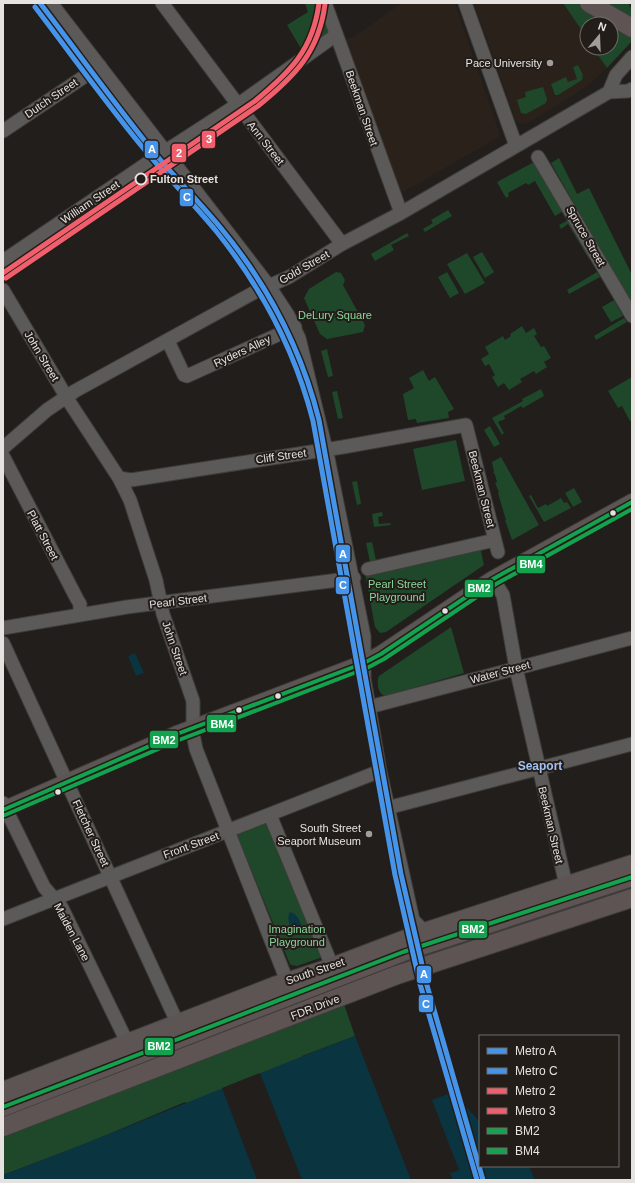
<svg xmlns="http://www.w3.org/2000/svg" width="635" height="1183" font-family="Arial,sans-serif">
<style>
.built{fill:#2b211b}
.green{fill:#1e4829}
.water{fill:#0a343f}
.pier{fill:#211e1c}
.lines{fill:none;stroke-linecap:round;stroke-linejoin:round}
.minor-casing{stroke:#3e3c3a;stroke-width:15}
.major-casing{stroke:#3e3c3a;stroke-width:18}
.highway-casing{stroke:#3e3c3a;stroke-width:20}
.minor{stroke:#5c5a58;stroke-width:13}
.major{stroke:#5c5553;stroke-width:16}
.highway{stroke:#5d5453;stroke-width:18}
.bus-1-casing{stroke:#231d1a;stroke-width:7}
.bus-2-casing{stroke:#231d1a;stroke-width:7}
.bus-1{stroke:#13a34e;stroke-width:4}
.bus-2{stroke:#13a34e;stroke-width:4}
.metro-1-casing{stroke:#231d1a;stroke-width:8}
.metro-2-casing{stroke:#231d1a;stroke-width:8}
.metro-3-casing{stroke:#231d1a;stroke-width:8}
.metro-4-casing{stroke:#231d1a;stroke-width:8}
.metro-1{stroke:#4694e9;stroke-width:5}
.metro-2{stroke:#4694e9;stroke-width:5}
.metro-3{stroke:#f15f6c;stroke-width:5}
.metro-4{stroke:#f15f6c;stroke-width:5}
.poi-dot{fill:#a19d9b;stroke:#231d1a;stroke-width:1.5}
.stop-dot{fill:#231d1a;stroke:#e6e2e0;stroke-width:2}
.bus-dot{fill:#e6e2e0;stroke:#231d1a;stroke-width:1.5}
.labels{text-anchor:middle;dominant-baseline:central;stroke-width:4;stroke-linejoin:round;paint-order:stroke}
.poi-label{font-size:11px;fill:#e6e2e0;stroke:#231d1a;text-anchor:end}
.street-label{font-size:11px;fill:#e6e2e0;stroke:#231d1a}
.stop-label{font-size:11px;font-weight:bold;fill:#e6e2e0;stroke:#231d1a;text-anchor:start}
.park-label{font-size:11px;fill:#88d799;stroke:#231d1a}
.neighbourhood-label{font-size:12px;font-weight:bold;fill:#a2c0f3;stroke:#231d1a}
.line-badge{stroke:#231d1a;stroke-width:1.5}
.badge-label{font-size:11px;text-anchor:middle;font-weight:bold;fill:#fff}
</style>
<rect width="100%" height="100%" fill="#211e1c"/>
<path class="built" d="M402 3H455L500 135 497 138 403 192 400 190 345 39 353 37Z
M474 3H563L587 38V48H593L607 68 590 84 572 96 531 121 525 124 519 123 516 121Z"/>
<path class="green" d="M305 3H319L329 33 303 52 287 25 308 12Z
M563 3H628L632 10V41L607 68 593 48H611V24H587V38Z
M578 65 583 75 582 80 558 95H555L551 84 566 77 568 82 577 79 573 67Z
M543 87 547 99 546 103 526 114 521 113 517 100 526 97 525 92Z
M559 158 577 194 589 188 632 275V310L608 267 610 266 551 163Z
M536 161 565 210 555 216 535 181 528 185 526 183 508 193 509 196 506 198 497 182Z
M448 210 452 216 425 232 423 229 433 223 431 220Z
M570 219 592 257 589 259 568 224 561 229 559 225Z
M407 233 409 236 391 245 394 250 375 261 371 254Z
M482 252 494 272 485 278 473 257Z
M467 253 485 283 465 294 447 264Z
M336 272 341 273 345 280 343 285 365 325 363 332 327 339 320 334 304 298 309 289Z
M447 272 459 293 450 298 438 277Z
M597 272 600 277 569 294 567 290Z
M614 300 623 316 611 322 602 307Z
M624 318 627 322 596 340 594 336Z
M522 326 526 333 534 328 537 334 534 336 541 347 544 346 551 358 544 362 547 367 536 374 534 371 520 379 522 382 509 390 504 383 498 387 492 377 495 375 489 364 485 366 481 359 489 354 485 347 503 336 505 340 511 336 510 334Z
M327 349 333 376 328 377 321 351Z
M423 370 429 381 435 377 454 409 448 412 449 418 417 423 416 419 408 420 403 394 414 388 409 378Z
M632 377V420L630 421 622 406 618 408 608 391Z
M541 389 544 396 523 408 521 406 504 416 505 419 498 422 504 433 502 435 492 418 523 401 522 399Z
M337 391 343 418 338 419 332 392Z
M490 426 500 444 494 447 484 430Z
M456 440 465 481 422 490 413 449Z
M501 457 539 525 512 540 505 520H506L498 493 499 492 495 483 497 482 495 475 493 472H494L492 462Z
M357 481 361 504 357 505 352 482Z
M574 488 582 502 573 507 565 493Z
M531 495 538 508 546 504 547 506 561 498 564 503 567 502 571 508 544 522 529 496Z
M382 512 383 516 378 517 379 524 390 523 391 525 374 527 372 514Z
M372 542 377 565 479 542 484 565 386 632 380 633 375 627 364 568 371 567 366 543Z
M451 627 464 673 386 696C378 695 376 683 379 676Z
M269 821 323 957 297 966 291 965 289 962 237 835 239 832Z
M337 984 355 1036 302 1056V1180L185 1102 85 1144 3 1175V1104Z"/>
<path class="water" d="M135 653 144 673 136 676 128 656Z
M290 912C298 914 301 922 302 930L299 933 295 932C290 927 286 919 290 912Z
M355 1036 411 1180H3V1175C121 1131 237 1081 355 1036Z
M453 1092 480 1122V1166H529L535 1180H453L450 1173 459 1170 432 1100Z"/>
<path class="pier" d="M260 1073 302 1180H257L222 1088Z"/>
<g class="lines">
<defs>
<path id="minor" d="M51 3 269 286 288 315 299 338 328 458 364 636V678L380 771 413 920 424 931
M162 3 342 244
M325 3 401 213
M465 3 516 146
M609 92 616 75 632 57
M3 131 100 66
M538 157 632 316
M3 261 155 158 243 101 336 35
M3 290 70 403 119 478 130 500 156 580 163 614 193 701V734L196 749 287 981
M168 341 184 375 187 376 295 327
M3 448 47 410 75 391 255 292 289 277 342 244 401 213 609 92 628 91 632 89
M3 456 77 599 80 604V614
M119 478 131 480 343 447 466 425 498 552
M368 569 495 540
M493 579 503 595 516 668 566 885
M3 628 127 607 354 578
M3 643 177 1022
M369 707 632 638
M3 803 44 887 62 908 127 1042
M387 808 632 744
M270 815 332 966
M3 919 380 771"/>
<path id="major" d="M3 810 177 734 364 663 381 654 493 579 632 502
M3 1090 277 984 332 966 424 931 632 863"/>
<path id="highway" d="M589 3 632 28
M3 1107 403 952 632 877
M3 1127 397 975 632 898"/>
</defs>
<use href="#minor" class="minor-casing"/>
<use href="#major" class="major-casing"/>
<use href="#highway" class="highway-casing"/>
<use href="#minor" class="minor"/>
<use href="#major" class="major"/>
<use href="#highway" class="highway"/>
<defs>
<path id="bus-1" d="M3 810 177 734 364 663 381 654 493 579 632 502
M3 1107 403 952 632 877"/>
<path id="bus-2" d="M5 815 179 740 367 668 384 659 496 584 632 509"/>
</defs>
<use href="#bus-1" class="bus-1-casing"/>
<use href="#bus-2" class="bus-2-casing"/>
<use href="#bus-1" class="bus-1"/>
<use href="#bus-2" class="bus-2"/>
<defs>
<path id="metro-1" d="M40 3C76 50 111 99 148 145 171 174 197 199 220 227 268 285 301 348 319 420L401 874 426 982 483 1180"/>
<path id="metro-2" d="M35 7C71 54 106 103 144 149 167 177 193 203 216 231 262 288 295 350 313 421L395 875 420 984 477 1180"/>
<path id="metro-3" d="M3 273 255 101C290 72 313 50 319 3"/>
<path id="metro-4" d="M6 278 258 106C295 76 319 52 325 4"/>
</defs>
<use href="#metro-1" class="metro-1-casing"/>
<use href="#metro-2" class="metro-2-casing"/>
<use href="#metro-3" class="metro-3-casing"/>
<use href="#metro-4" class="metro-4-casing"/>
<use href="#metro-1" class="metro-1"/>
<use href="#metro-2" class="metro-2"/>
<use href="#metro-3" class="metro-3"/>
<use href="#metro-4" class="metro-4"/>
</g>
<g class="poi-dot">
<circle cx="550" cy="63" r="4"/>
<circle cx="369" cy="834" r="4"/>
</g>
<circle class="stop-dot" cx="141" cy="179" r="5.5"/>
<g class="bus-dot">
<circle cx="613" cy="513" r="3.5"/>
<circle cx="445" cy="611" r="3.5"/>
<circle cx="278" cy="696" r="3.5"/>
<circle cx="239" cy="710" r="3.5"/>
<circle cx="58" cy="792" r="3.5"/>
</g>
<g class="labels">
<g class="poi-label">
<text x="542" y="63">Pace University</text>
<text x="361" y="828">South Street<tspan x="361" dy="13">Seaport Museum</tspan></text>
</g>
<g class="street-label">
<text transform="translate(51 98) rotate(-34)">Dutch Street</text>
<text transform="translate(362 108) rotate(71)">Beekman Street</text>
<text transform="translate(266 143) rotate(52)">Ann Street</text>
<text transform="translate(90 202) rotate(-34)">William Street</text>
<text transform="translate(586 236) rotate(60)">Spruce Street</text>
<text transform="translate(304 267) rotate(-30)">Gold Street</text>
<text transform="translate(242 351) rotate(-25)">Ryders Alley</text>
<text transform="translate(42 356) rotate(59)">John Street</text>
<text transform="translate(281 456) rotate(-8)">Cliff Street</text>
<text transform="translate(482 489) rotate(76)">Beekman Street</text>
<text transform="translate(43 535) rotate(62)">Platt Street</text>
<text transform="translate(178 601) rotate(-7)">Pearl Street</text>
<text transform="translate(175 648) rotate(71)">John Street</text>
<text transform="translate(500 672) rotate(-15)">Water Street</text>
<text transform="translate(551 825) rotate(77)">Beekman Street</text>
<text transform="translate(91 833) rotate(65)">Fletcher Street</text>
<text transform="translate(191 845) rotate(-20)">Front Street</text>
<text transform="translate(72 932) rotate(62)">Maiden Lane</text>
<text transform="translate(315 971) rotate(-19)">South Street</text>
<text transform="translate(315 1007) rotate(-21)">FDR Drive</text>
</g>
<g class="stop-label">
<text x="150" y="179">Fulton Street</text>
</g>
<g class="park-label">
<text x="335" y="315">DeLury Square</text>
<text x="397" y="584">Pearl Street<tspan x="397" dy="13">Playground</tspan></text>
<text x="297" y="929">Imagination<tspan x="297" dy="13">Playground</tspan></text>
</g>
<g class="neighbourhood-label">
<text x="540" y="766">Seaport</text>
</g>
</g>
<g class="line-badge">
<rect x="201" y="130" width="15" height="19" rx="4" fill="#f15f6c"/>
<rect x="144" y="140" width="15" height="19" rx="4" fill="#4694e9"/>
<rect x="171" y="143" width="16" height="20" rx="4" fill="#f15f6c"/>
<rect x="179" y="188" width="15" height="19" rx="4" fill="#4694e9"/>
<rect x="335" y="544" width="16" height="19" rx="4" fill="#4694e9"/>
<rect x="516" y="555" width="30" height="19" rx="4" fill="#13a34e"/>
<rect x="335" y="576" width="15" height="19" rx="4" fill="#4694e9"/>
<rect x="464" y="579" width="30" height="19" rx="4" fill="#13a34e"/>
<rect x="206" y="714" width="31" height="19" rx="4" fill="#13a34e"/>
<rect x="149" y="730" width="30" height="19" rx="4" fill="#13a34e"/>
<rect x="458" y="920" width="30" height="19" rx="4" fill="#13a34e"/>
<rect x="416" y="965" width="16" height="19" rx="4" fill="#4694e9"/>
<rect x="418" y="994" width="16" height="19" rx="4" fill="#4694e9"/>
<rect x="144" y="1037" width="30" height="19" rx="4" fill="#13a34e"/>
</g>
<g class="badge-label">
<text x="209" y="143">3</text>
<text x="152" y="153">A</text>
<text x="179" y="157">2</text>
<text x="187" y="201">C</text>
<text x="343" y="558">A</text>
<text x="531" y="568">BM4</text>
<text x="343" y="589">C</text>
<text x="479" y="592">BM2</text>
<text x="222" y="728">BM4</text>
<text x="164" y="744">BM2</text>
<text x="473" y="933">BM2</text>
<text x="424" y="978">A</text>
<text x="426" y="1008">C</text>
<text x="159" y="1050">BM2</text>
</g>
<rect width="635" height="1183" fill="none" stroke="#e6e2e0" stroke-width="8"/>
<rect x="479" y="1035" width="140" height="132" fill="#231d1a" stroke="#716c69"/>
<rect x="487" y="1048" width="20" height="6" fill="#4694e9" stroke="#716c69"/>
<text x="515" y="1055" font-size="12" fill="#e6e2e0">Metro A</text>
<rect x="487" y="1068" width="20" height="6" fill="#4694e9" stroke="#716c69"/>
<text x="515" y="1075" font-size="12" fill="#e6e2e0">Metro C</text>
<rect x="487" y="1088" width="20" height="6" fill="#f15f6c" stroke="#716c69"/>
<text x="515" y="1095" font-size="12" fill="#e6e2e0">Metro 2</text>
<rect x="487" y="1108" width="20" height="6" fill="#f15f6c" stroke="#716c69"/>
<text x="515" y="1115" font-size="12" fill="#e6e2e0">Metro 3</text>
<rect x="487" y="1128" width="20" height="6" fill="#13a34e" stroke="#716c69"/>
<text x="515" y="1135" font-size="12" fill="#e6e2e0">BM2</text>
<rect x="487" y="1148" width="20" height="6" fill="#13a34e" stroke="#716c69"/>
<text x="515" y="1155" font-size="12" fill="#e6e2e0">BM4</text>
<g transform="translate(599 36) rotate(19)"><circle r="19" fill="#231d1a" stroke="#716c69"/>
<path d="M0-3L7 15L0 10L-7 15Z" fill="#a19d9b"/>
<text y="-6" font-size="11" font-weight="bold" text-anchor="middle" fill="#e6e2e0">N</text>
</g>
</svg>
